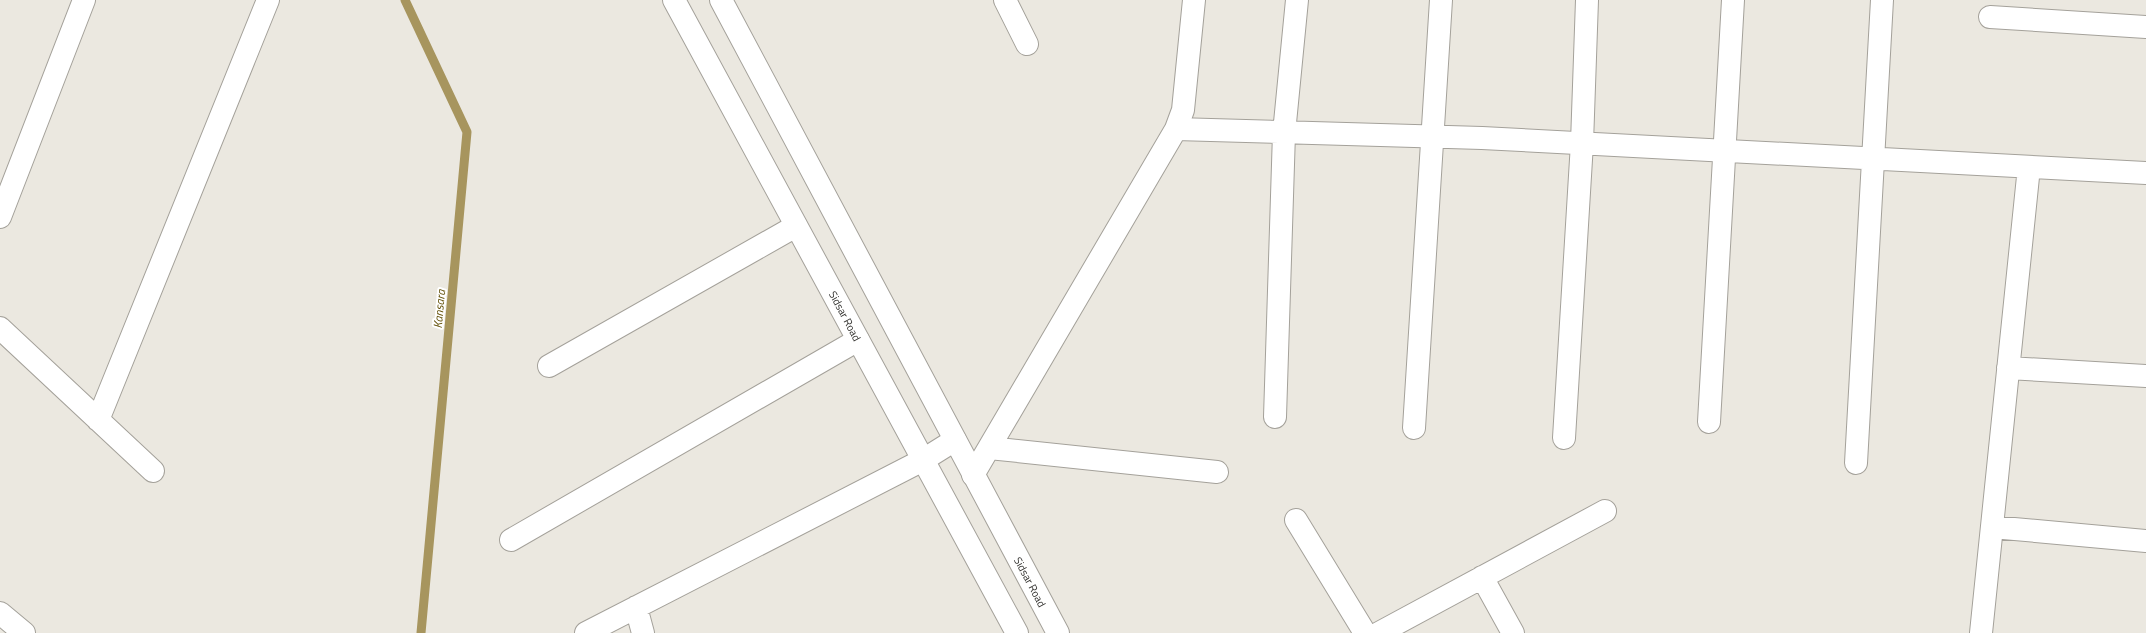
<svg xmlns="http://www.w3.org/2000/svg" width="2146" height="633" font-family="'Titillium Web',sans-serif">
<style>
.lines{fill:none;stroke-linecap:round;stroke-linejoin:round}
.stream{stroke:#a7955e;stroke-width:9}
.minor-casing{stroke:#a4a19a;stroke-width:24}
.major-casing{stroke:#a4a19a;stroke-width:24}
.minor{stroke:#fff;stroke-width:22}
.major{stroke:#fff;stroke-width:22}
.labels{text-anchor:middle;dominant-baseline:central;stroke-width:4;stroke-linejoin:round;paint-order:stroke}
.street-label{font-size:11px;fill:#31302d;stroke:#fff}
.water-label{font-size:12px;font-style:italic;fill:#604d04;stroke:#fff}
</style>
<rect width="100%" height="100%" fill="#ebe8e0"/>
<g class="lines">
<path class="stream" d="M405 0 467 132 421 633"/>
<defs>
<path id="minor" d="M1005 0 1027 44
M1990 17 2146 27
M1176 129 1482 138 2146 173
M0 217 84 0
M0 328 153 471
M549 366 796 226
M2008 368 2146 376
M1275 417 1284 133 1297 0
M98 420 268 0
M1709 422 1733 0
M1414 428 1441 0
M1564 438 1582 143 1587 0
M989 448 1217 472
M1856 463 1882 0
M973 475 1176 129 1183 110 1194 0
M1296 520 1365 633
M1992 527 2146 541
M511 540 858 340
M1482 577 1513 633
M636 607 643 633
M0 613 24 633
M586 633 923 460 955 440
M1379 633 1605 511
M1981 633 2029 167"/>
<path id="major" d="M674 0 1017 633
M721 0 1058 633"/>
</defs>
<use href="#minor" class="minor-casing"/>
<use href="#major" class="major-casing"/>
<use href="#minor" class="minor"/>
<use href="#major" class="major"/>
</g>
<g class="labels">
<g class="street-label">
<text transform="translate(845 316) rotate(62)">Sidsar Road</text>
<text transform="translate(1030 582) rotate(62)">Sidsar Road</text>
</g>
<g class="water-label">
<text transform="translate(439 309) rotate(-85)">Kansara</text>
</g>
</g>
</svg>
